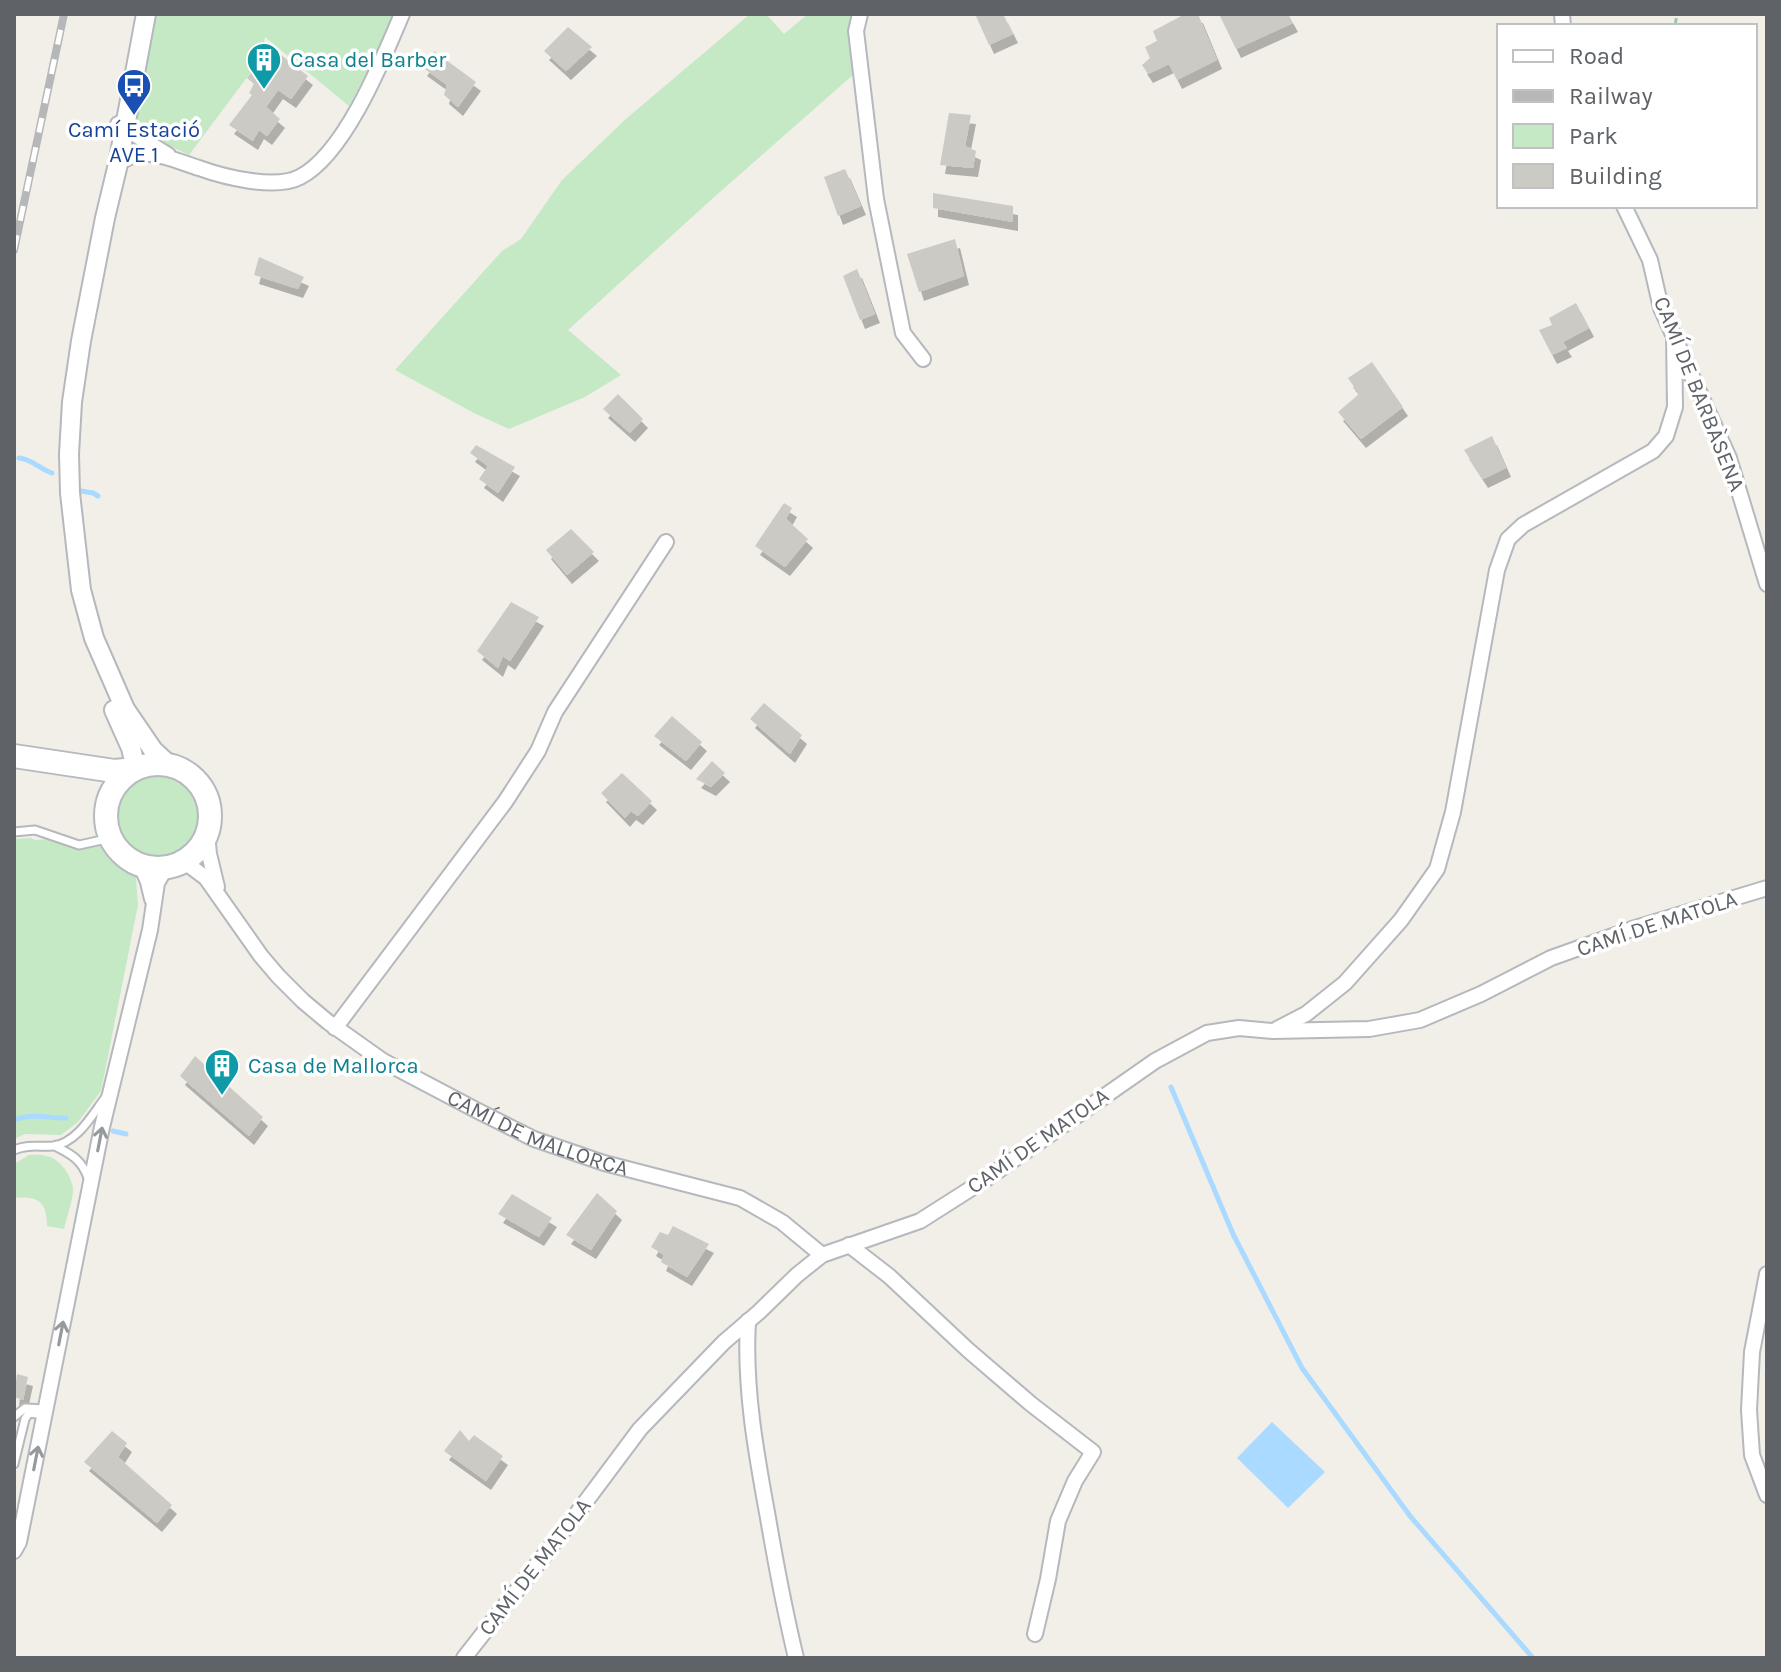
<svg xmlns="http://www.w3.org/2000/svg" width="1781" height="1672" font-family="Karla,sans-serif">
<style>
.green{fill:#c5e8c5}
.water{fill:#aadaff}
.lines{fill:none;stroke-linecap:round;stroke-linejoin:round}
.stream{stroke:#aadaff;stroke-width:5}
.building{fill:#cccac5;filter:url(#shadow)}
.service-casing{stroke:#b5b8bc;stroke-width:11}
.minor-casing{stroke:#b5b8bc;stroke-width:18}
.tertiary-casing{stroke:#b5b8bc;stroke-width:22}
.secondary-casing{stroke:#b6babf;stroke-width:26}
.path{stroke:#9cc7a9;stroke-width:3;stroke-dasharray:8 4;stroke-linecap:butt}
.service{stroke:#fff;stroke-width:7}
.minor{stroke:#fff;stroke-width:14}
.tertiary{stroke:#fff;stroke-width:18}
.secondary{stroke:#fff;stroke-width:22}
.rail-casing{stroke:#b6b7b8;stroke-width:8}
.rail{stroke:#fff;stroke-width:5;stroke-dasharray:15;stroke-linecap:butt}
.oneway{stroke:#979a9d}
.labels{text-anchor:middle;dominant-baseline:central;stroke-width:7;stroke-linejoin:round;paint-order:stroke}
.culture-label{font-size:22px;fill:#0d838f;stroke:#fff;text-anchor:start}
.transit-label{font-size:22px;fill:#164399;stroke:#fff}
.street-label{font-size:22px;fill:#5f6368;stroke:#fff}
</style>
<defs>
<filter id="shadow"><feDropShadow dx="5" dy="9" stdDeviation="0" flood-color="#0004"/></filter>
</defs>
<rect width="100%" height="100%" fill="#f1efe8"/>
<path class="green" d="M154 14H398L349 106 265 37 260 60 189 155 168 145 134 119Z
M750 14H766L784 34 808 14H857L854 74 712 199 568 330 621 375 585 397 509 429 474 413 395 370 502 251 521 239 562 180 627 118Z
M110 816a48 48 0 1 1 96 0a48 48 0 1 1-96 0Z
M31 838 35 840 52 839 78 848 110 842 127 861 135 867 138 905 101 1091 78 1122 61 1135 25 1134 14 1139V839Z
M29 1155C49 1153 61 1159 70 1178 72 1184 73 1185 73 1191 72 1203 67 1216 64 1229L47 1226C47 1201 38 1196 14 1198V1164Z"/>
<path class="water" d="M1272 1422 1325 1472 1288 1508 1237 1458Z"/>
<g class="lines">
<path class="stream" d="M19 458C32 459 40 469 52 473
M75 490 93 493 98 496
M1171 1087 1233 1234 1302 1368 1410 1516 1533 1658
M14 1120C32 1113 48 1118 66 1118
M113 1131 126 1134"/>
</g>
<path class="building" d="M975 14H1003L1013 34 989 45Z
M1185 14H1198L1217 60 1177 80 1169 64 1148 74 1142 65 1150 58 1145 47 1157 41 1153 31Z
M1219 14H1288L1293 23 1236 49Z
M568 27 592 47 566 71 544 51Z
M263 41 308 76 291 99 278 90 266 107 280 119 267 136 259 130 253 141 229 125 252 95 249 93 254 84 247 78 260 60Z
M434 51 476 82 458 107 444 95 447 85 422 67Z
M949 113 971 115 965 146 976 151 973 168 940 165Z
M845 169 861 206 838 216 824 177Z
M933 193 1013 206V222L933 208Z
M955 239 964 276 919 292 907 254Z
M259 257 304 277 298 289 254 275Z
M857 269 875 314 860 320 843 276Z
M1576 303 1589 328 1563 342 1567 348 1552 355 1539 330 1552 325 1549 318Z
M1372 362 1403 407 1361 439 1338 412 1359 394 1348 378Z
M618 394 643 419 630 433 603 409Z
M1492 436 1506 468 1483 479 1464 450Z
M476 445 515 467 498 493 479 479 488 466 470 453Z
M784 503 792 508 786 519 808 539 785 567 755 546Z
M571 529 594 552 567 575 546 550Z
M511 602 539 617 510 661 503 656 498 668 477 651Z
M764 703 802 735 790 754 750 719Z
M672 716 702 742 686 761 654 736Z
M712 761 725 773 711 787 696 779Z
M622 773 652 801 638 816 631 811 625 818 601 793Z
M195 1056 263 1117 249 1136 180 1076Z
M597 1193 617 1211 591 1250 566 1235Z
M512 1194 552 1218 539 1237 498 1214Z
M673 1226 709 1244 687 1277 661 1262 664 1255 651 1247 660 1232 668 1235Z
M17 1374 28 1377 23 1400 14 1397Z
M460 1430 469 1441 474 1435 503 1456 486 1481 444 1451Z
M112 1431 127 1443 118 1457 172 1505 157 1523 84 1462Z"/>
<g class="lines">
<defs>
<path id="service" d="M14 832 35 830 79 845 111 838
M55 1146C71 1154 82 1160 88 1178
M14 1150C28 1144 39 1147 53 1146 77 1143 92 1115 105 1098
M14 1417 25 1408 46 1409
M14 1464 25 1419 29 1413 44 1415"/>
<g id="minor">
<path d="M860 14 856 31 876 199 903 333 923 359"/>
<path d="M1562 14 1563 26"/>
<path d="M118 124 168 155"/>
<path d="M118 164C142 143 173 160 199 168 224 177 275 190 300 177 345 154 383 59 402 14"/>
<path d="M1624 206 1650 260 1661 308 1729 458 1767 584"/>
<path d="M207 834 209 854 217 887"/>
<path id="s1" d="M179 863 190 866 206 878 261 956 278 976 303 1001 328 1022 383 1061 476 1110 534 1139 604 1163 740 1198 782 1222 822 1255"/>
<path d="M141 865 148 882 152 899"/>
<path d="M335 1028 505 802 538 751 555 712 666 542"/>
<path d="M1277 1029 1306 1014 1345 983 1401 920 1437 869 1453 812 1497 570 1508 539 1523 525 1653 451 1666 436 1675 407 1674 335"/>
<path d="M849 1245 889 1276 968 1350 1031 1404 1093 1452 1075 1481 1058 1521 1048 1579 1035 1634"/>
<path d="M1767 1274 1752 1352 1749 1410 1752 1455 1767 1495"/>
<path d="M748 1321C744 1387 756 1453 768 1518 776 1565 785 1612 796 1658"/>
<path d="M14 1551 19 1542 102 1127 150 930 157 883 166 867"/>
<path d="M464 1658 575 1516 640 1429 724 1342 759 1312 797 1275 822 1255 920 1221 986 1179 1155 1061 1207 1033 1239 1028 1273 1031 1369 1029 1420 1020 1481 994 1551 958 1635 928 1767 888"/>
</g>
<path id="tertiary" d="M146 14 118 164 105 218 81 341 72 402 69 454 70 493 81 590 94 638 125 709 153 750 169 765
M114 710 131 748 136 769"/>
<path id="secondary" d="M14 756 114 771 136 769
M106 816a52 52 0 1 1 104 0a52 52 0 1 1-104 0Z"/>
</defs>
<use href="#service" class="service-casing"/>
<use href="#minor" class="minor-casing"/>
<use href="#tertiary" class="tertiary-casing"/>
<use href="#secondary" class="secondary-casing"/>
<path class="path" d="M1675 26 1677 14"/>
<use href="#service" class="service"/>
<use href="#minor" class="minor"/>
<use href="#tertiary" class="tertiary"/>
<use href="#secondary" class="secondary"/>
<defs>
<path id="rail" d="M14 250 64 14"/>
</defs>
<use href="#rail" class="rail-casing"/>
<use href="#rail" class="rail"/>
</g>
<defs><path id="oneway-shaft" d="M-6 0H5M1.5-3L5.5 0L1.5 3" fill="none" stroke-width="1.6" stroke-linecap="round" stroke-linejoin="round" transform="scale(2)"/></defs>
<g class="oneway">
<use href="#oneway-shaft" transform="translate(100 1139) rotate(-79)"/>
<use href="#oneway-shaft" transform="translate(61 1333) rotate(-79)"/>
<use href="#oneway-shaft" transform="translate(36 1458) rotate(-79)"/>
</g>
<defs>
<symbol id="building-pin" viewBox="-11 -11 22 30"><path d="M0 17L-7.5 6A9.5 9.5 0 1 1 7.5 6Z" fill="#0f9aa8" stroke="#fff"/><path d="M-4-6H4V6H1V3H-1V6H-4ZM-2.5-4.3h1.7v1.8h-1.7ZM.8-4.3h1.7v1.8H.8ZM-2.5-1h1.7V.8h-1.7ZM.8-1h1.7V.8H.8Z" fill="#fff"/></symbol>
<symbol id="bus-pin" viewBox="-11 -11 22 30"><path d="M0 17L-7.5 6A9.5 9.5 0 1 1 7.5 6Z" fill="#1a4fb4" stroke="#fff"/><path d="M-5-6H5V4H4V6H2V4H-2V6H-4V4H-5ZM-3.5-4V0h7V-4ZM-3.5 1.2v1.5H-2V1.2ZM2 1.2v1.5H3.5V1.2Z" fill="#fff"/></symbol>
</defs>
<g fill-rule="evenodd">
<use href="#building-pin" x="244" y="40" width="40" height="54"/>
<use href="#bus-pin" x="114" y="66" width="40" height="54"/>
<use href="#building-pin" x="202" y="1046" width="40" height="54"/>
</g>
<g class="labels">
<g class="culture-label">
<text x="290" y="60">Casa del Barber</text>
<text x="248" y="1066">Casa de Mallorca</text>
</g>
<g class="transit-label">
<text x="134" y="130">Camí Estació<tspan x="134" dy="25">AVE 1</tspan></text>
</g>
<g class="street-label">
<text transform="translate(1699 394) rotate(68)">CAMÍ DE BARBÀSENA</text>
<text transform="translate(1657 924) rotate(-18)">CAMÍ DE MATOLA</text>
<text stroke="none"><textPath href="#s1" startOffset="460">CAMÍ DE MALLORCA</textPath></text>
<text transform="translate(1038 1141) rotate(-35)">CAMÍ DE MATOLA</text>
<text transform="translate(535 1567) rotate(-52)">CAMÍ DE MATOLA</text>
</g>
</g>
<rect width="1781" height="1672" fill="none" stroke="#5f6368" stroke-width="32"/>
<rect x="1497" y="24" width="260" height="184" fill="#ffffff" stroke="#bfc1c3" stroke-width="2"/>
<rect x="1513" y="50" width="40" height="12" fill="#ffffff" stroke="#bfc1c3" stroke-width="2"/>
<text x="1569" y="64" font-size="24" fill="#5f6368">Road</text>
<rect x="1513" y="90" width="40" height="12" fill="#b6b7b8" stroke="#bfc1c3" stroke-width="2"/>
<text x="1569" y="104" font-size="24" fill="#5f6368">Railway</text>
<rect x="1513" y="124" width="40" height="24" fill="#c5e8c5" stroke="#bfc1c3" stroke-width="2"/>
<text x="1569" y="144" font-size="24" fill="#5f6368">Park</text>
<rect x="1513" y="164" width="40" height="24" fill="#cccac5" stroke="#bfc1c3" stroke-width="2"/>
<text x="1569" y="184" font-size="24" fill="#5f6368">Building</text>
</svg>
